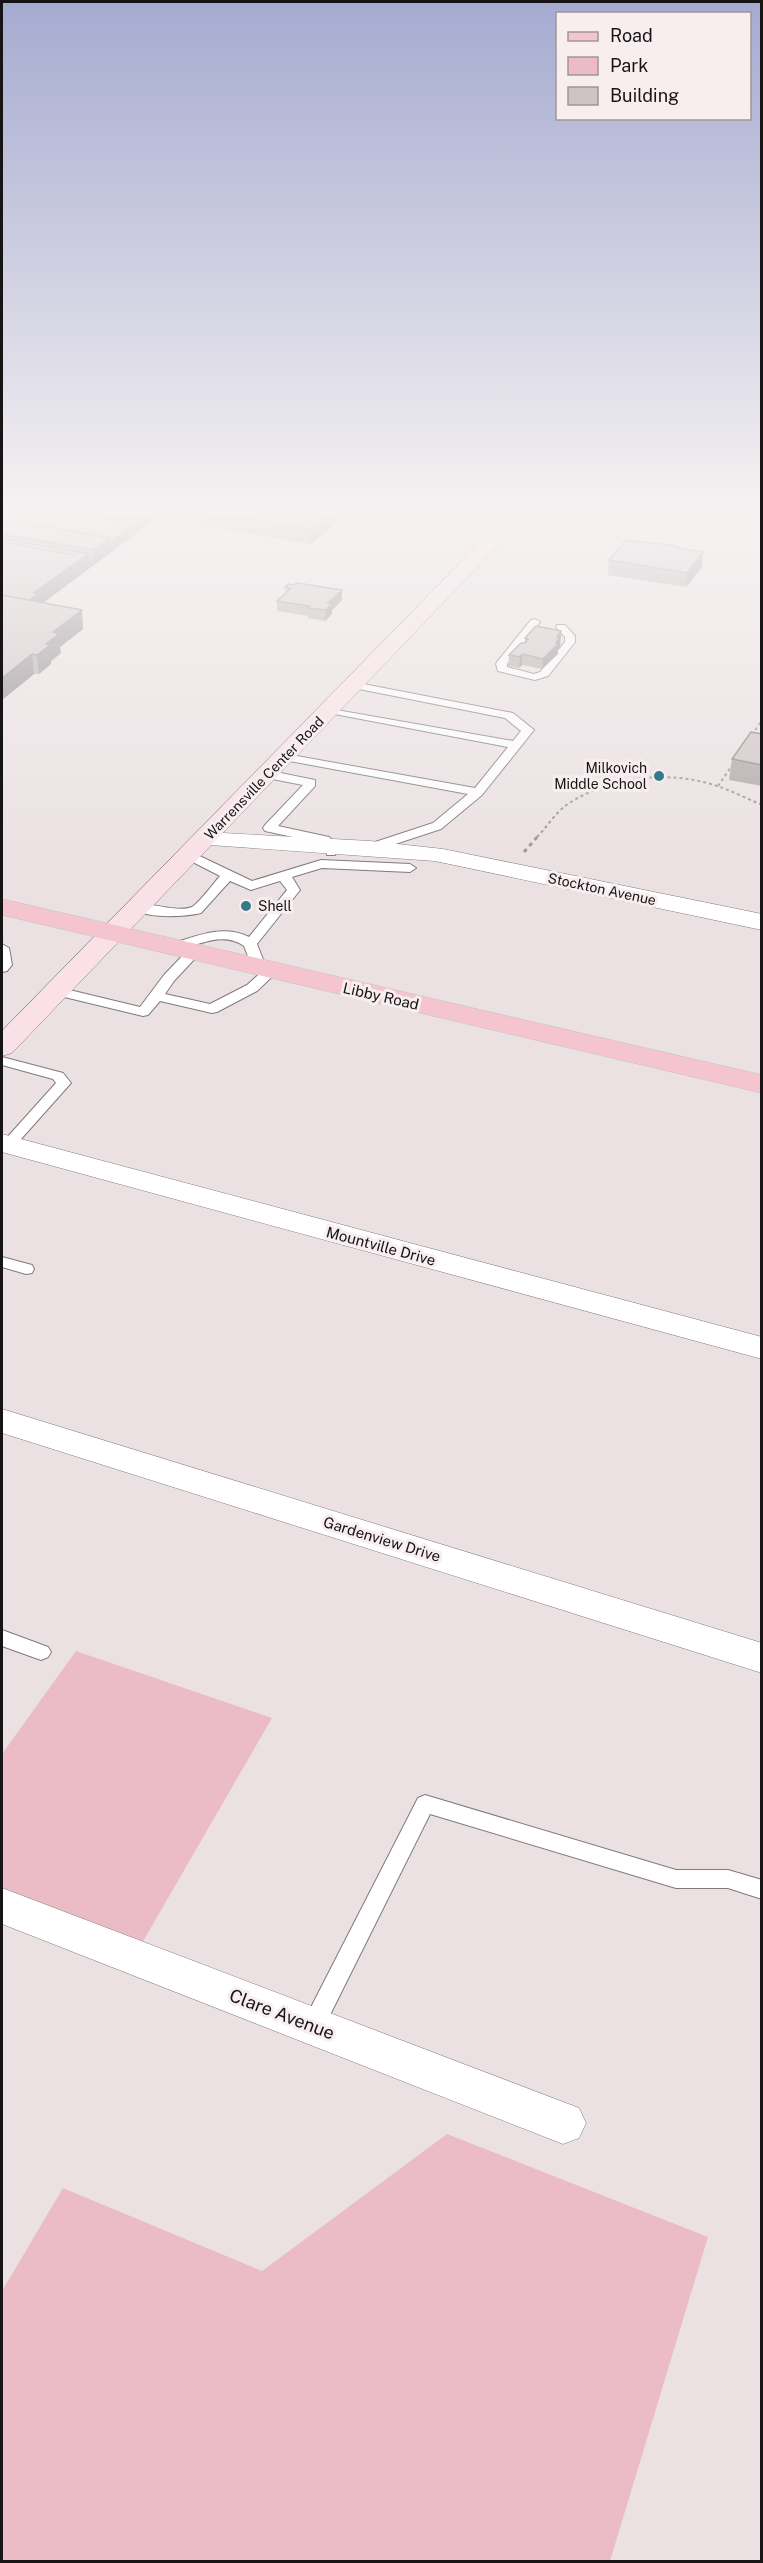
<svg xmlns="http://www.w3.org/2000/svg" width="763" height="2563" font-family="'Public Sans',sans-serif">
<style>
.green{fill:#ecbcc6}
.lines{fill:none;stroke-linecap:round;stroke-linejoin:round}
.service-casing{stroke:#82797b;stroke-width:2}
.minor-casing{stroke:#82797b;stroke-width:1}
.secondary-casing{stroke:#82797b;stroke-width:1}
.primary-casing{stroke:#c3c2c2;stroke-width:1}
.path-far1{stroke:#9d9697;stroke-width:2;stroke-dasharray:3 3;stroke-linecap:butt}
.path{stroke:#9d9697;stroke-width:3;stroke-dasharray:4 4;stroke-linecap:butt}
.service{fill:#fff;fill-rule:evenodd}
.minor{fill:#fff;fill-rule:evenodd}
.secondary{fill:#f9e1e7;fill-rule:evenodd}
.primary{fill:#f4c4cf;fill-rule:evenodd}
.wall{fill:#b1a9aa}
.shaded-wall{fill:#90898b}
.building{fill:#cec4c6;stroke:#90898b;stroke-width:1.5}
.poi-dot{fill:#367a89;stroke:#f8eef0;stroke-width:2}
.labels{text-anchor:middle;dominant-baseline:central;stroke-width:6;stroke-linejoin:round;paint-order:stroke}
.far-poi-label{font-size:14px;fill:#171415;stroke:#f8eef0;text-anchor:end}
.far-street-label{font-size:14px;fill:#171415;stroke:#f8eef0}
.street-label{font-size:15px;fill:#171415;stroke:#f8eef0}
.near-street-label{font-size:18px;fill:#171415;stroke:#f8eef0}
</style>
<rect width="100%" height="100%" fill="#ebe1e3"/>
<path class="green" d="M76 1651 272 1718 134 1957 2 1906V1754Z
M447 2134 708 2237 610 2561H2V2291L63 2188 262 2271Z"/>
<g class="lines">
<defs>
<path id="service" d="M535 619 540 622 507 664V667L534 674 540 672 565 642V637L556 627 557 625H565L575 636V642L548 676 535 680 498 671 496 664 497 662 531 620Z
M353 682 513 713 534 730 482 795 441 829 374 851H366L364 848 366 845 433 823 468 794 284 760 280 759V753L475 788 508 747 329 713 325 712V708L513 741 521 731 505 718 349 687 347 685Z
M266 770 315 780V786L278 826 329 837 338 846 335 855H327L326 847 321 843 265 831 263 828 265 825 303 785 262 777V771Z
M189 851 252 881 321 860 410 864 416 868 410 872 322 868 292 877 300 890 257 944 266 967 259 971 252 967 244 946C222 931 199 945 176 951L169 947 171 944C197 936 223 924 249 937L287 890 280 881 251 890 230 881 201 913C184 917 145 919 132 908 143 898 175 914 192 907 199 903 214 883 220 876L185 858 183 855 185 852Z
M2 944 9 948 12 965 7 971 2 972Z
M194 948 201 952 174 981 165 994 210 1004 247 985 267 967H277L279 970 257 991 217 1012 212 1013 160 1001 148 1015 143 1016 52 994 50 991 57 987 140 1007 164 975 189 949Z
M2 1057 63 1073 71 1083 13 1148 8 1150 2 1147 3 1142 56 1083 53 1079 2 1065Z
M2 1257 32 1265 34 1269 32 1273 26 1274 2 1267Z
M2 1630 48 1647 51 1652 48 1657 41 1660 2 1646Z
M425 1795 676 1870H728L762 1880V1899L728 1888H676L430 1814 321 2033 313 2036 305 2033 301 2026 305 2019 418 1798Z"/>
<path id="minor" d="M204 832 370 841 443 849 762 914V930L435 861 196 844 192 839 196 834Z
M2 1134 762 1337V1359L2 1152Z
M2 1409 762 1643V1673L2 1433Z
M2 1888 579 2108 586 2123 579 2138 563 2144 2 1924Z"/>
<path id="secondary" d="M515 507H535L12 1053 2 1056V1031Z"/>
<path id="primary" d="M2 899 762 1075V1093L2 915Z"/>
</defs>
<use href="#service" class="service-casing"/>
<use href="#minor" class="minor-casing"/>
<use href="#secondary" class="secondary-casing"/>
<use href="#primary" class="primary-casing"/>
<path class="path-far1" d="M752 735 762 720
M718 786 733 764
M537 837C546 828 555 814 565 806 608 776 670 769 720 787 734 792 748 799 762 805"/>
<path class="path" d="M524 852 538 836"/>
<use href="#service" class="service"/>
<use href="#minor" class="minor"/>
<use href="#secondary" class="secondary"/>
<use href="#primary" class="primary"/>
</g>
<path class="wall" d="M30 507H354L311 544 157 518 43 603 83 629 60 647 61 653 51 661V664L39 674H34L2 700V522L11 521Z
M678 548 702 567 686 587 608 575 609 560Z
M285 587 342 590V600L332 610V614L325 621 308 618V616L277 611V601L285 594Z
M561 631 560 648 558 650V654L542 669 522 665 519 668 508 666 509 655 525 643V638Z
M762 734V786L729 780 732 759Z"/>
<path class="shaded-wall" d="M151 507H157V518L39 606 29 600 34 593 89 553V558L93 555V550L110 538 135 524V519Z
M337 507H354L311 544 310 529Z
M703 552 702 567 686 587 687 573Z
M342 590V600L332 610V614L325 621V610L328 603Z
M82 610 83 629 60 647 61 653 51 661V664L39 674 37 655 46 644 53 632Z
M561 631 560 648 558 650V654L542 669 543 659Z
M32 654 34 674 2 700V678Z
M522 654V665L519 668 520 657Z"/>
<path class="building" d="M30 507H40L135 524 110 542V538L11 521Z
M65 507H151L135 519Z
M157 507H243L232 516V520Z
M243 507H337L310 529 232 516Z
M5 520 110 538 93 550 2 534V522Z
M2 539 78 552 75 555 2 542Z
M626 540 678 546 677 548 703 552 687 573 609 560Z
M2 542 75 555 79 552 89 553 34 593 38 594 29 600 2 595Z
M297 583 342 590 328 603 332 604 325 610 307 608 309 606 277 601 291 588 285 587 288 584 294 585Z
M2 595 82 610 53 632 59 634 46 644 50 645 37 655 32 654 2 678Z
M536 626 561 631 557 637H560L556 643H559L543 659 522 654 520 657 509 655 521 643H525L528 639 525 638Z
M751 732 762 734V765L732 759Z"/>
<linearGradient id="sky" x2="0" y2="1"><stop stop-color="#a5aad0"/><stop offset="0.59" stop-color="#f6f2f2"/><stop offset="1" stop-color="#f6f2f2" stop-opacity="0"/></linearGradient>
<rect width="763" height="866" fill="url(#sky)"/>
<g class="poi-dot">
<circle cx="659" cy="776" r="6"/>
<circle cx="246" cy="906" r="6"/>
</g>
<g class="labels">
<g class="far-poi-label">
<text x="647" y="768">Milkovich<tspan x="647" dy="16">Middle School</tspan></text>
<text x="258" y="906" text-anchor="start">Shell</text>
</g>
<g class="far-street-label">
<text transform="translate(264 778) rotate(-46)">Warrensville Center Road</text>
<text transform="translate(602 889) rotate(12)">Stockton Avenue</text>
</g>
<g class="street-label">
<text transform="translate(381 996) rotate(13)">Libby Road</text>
<text transform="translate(381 1246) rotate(15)">Mountville Drive</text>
<text transform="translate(382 1539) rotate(17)">Gardenview Drive</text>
</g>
<g class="near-street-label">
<text transform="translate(282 2014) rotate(21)">Clare Avenue</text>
</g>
</g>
<rect width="763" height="2563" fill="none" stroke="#171415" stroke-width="6"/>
<rect x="556" y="12" width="195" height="108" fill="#f8eef0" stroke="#9e9798" stroke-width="1.5"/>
<rect x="568" y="32" width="30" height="9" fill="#f4c4cf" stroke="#9e9798" stroke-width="1.5"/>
<text x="610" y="42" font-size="18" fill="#171415">Road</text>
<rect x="568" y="57" width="30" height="18" fill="#ecbcc6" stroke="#9e9798" stroke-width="1.5"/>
<text x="610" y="72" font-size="18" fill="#171415">Park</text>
<rect x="568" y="87" width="30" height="18" fill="#cec4c6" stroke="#9e9798" stroke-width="1.5"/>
<text x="610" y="102" font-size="18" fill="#171415">Building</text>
</svg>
